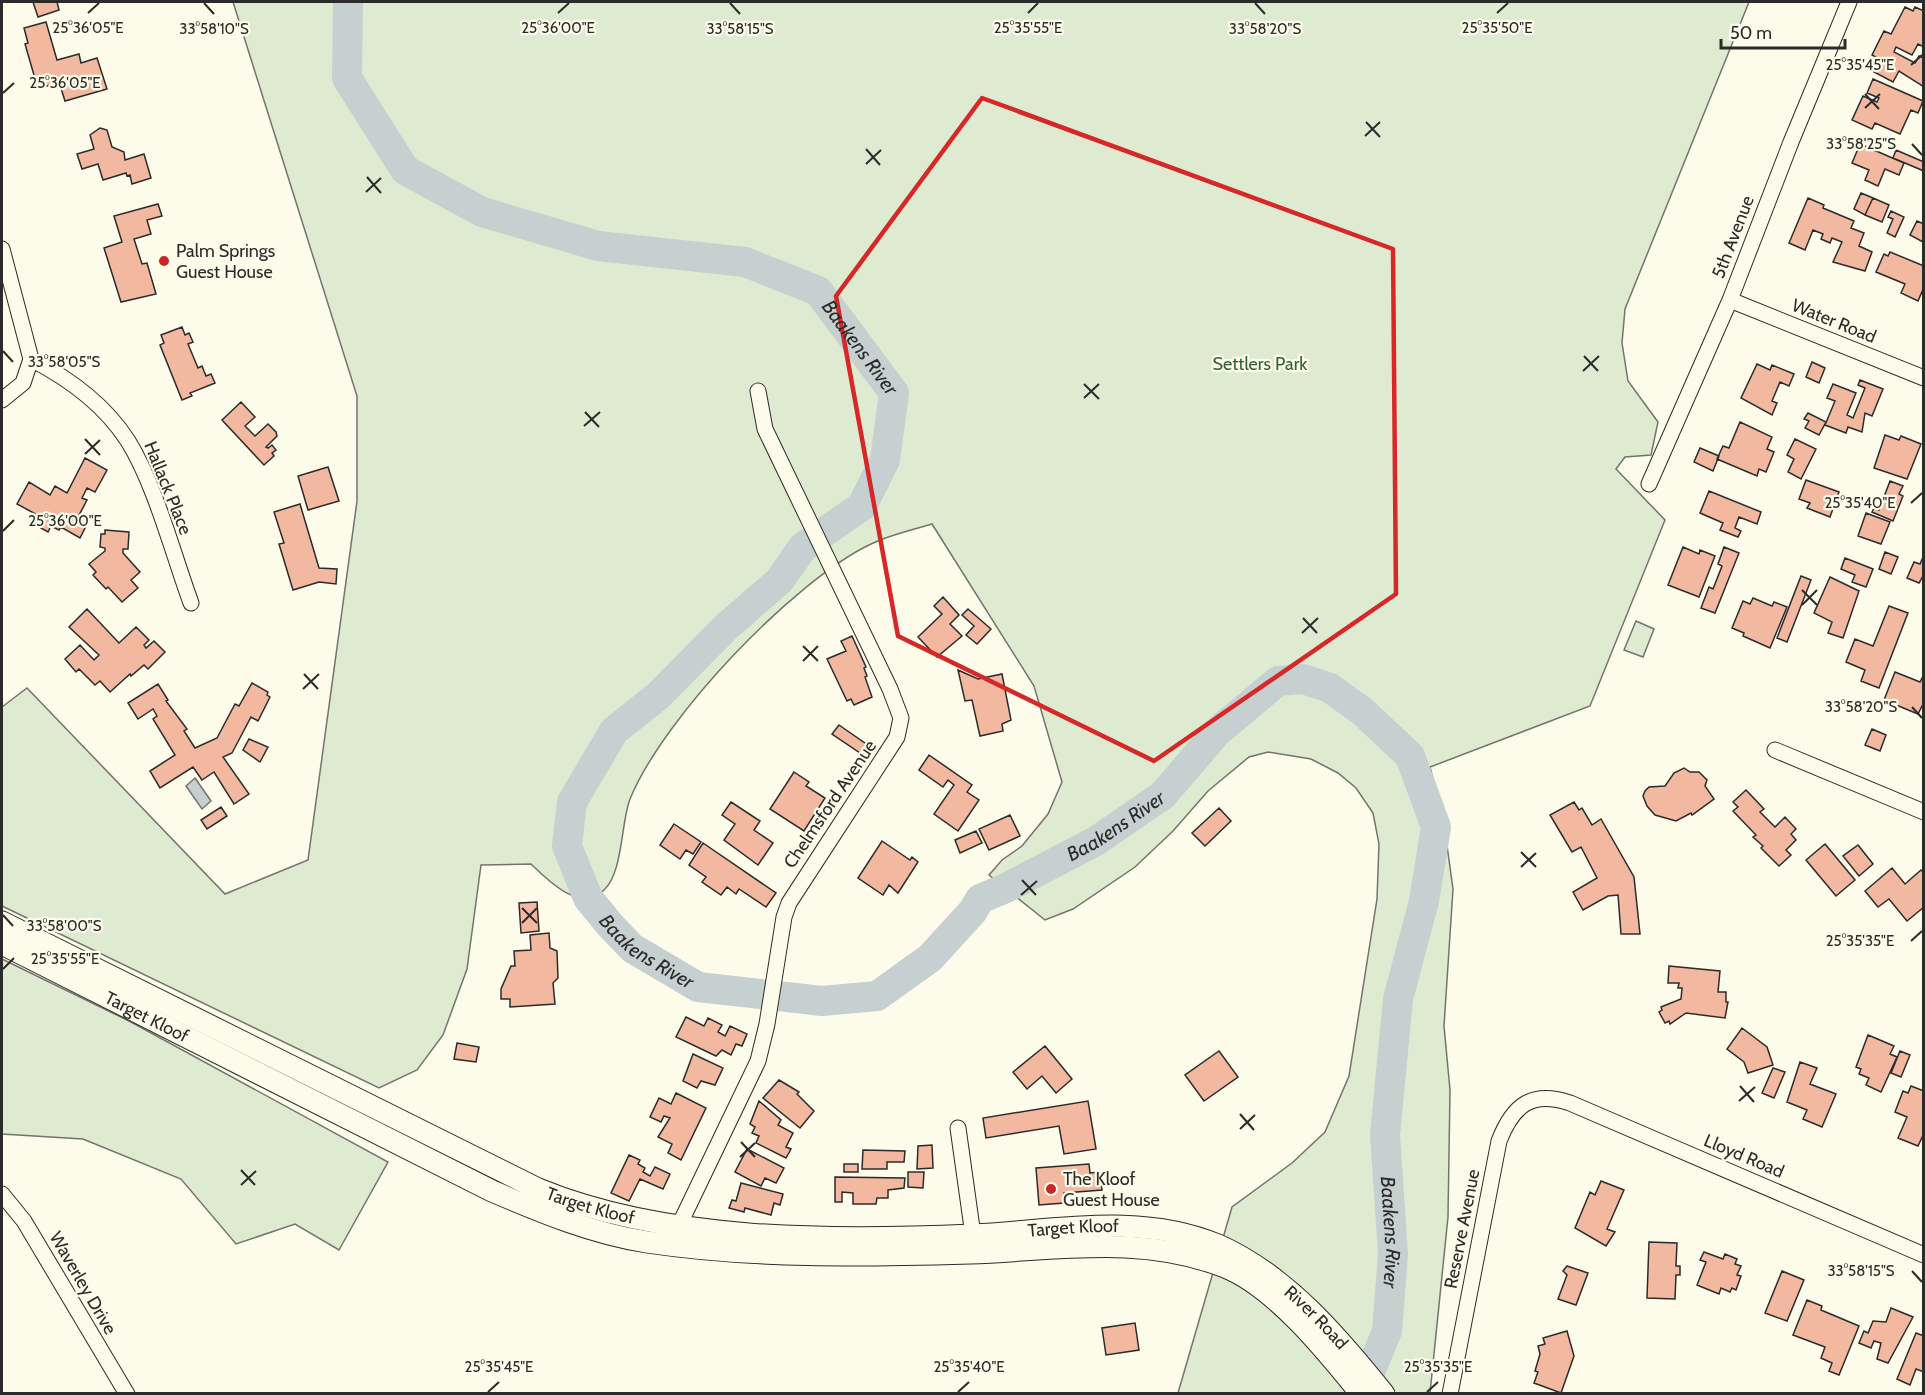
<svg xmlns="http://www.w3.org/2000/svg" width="1925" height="1395" font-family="Cabin,sans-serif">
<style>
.green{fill:#deebd1;stroke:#74746e;stroke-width:1.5}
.water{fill:#c7d0d0;stroke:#74746e;stroke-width:1.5}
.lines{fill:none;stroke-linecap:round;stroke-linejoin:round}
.river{stroke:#c7d0d0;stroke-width:30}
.building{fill:#f2b8a0;stroke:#2b2b2b;stroke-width:1.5}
.minor-casing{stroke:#2b2b2b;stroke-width:17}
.secondary-casing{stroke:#2b2b2b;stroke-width:23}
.minor{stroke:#fdfbea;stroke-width:15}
.secondary{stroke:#fdfbea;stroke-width:21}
.marked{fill:none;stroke:#d62828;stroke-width:4.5;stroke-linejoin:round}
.ticks{fill:none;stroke:#2b2b2b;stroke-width:2}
.poi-dot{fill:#c62828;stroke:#fdfbea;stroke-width:2}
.labels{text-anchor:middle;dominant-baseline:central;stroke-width:4.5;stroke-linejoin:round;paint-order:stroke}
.street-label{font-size:18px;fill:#2b2b2b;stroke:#fdfbea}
.poi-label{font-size:18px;fill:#2b2b2b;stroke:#fdfbea;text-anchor:start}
.park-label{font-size:18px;fill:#34623c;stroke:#fdfbea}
.water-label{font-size:20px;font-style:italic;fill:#2b2b2b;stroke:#fdfbea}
.ticks-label{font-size:15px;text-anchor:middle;fill:#2b2b2b;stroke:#fdfbea;stroke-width:4.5;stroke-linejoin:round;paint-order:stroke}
</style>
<rect width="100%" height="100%" fill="#fdfbea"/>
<path class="green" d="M233 2H1749L1625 309 1622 343 1628 381 1658 422 1651 455 1625 457 1616 469 1665 520 1590 706 1430 767 1444 824 1453 889 1444 1026 1450 1090 1448 1217 1430 1393H1178L1232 1207 1292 1163 1325 1132 1349 1076 1377 899 1379 844 1373 813 1356 788 1338 773 1311 759 1268 752 1249 757 1208 791 1173 831 1135 867 1073 909 1045 920 989 875 1002 860 1022 846 1048 814 1062 782 1034 686 932 524C912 530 890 535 871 544 793 581 663 718 630 799 621 822 623 873 604 890 580 914 548 880 531 864L481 865 467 969 443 1035 417 1070 379 1088 2 906V707L27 688 225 894 308 860 357 501V396Z
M1636 621 1654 629 1643 657 1624 650Z
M2 959 131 1022 388 1162 339 1250 295 1224 236 1244 181 1179 83 1139 2 1134Z"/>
<path class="water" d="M195 778 211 801 202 809 186 786Z"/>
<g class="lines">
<path class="river" id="s1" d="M348 2 347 78 405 170 482 212 598 246 745 262 818 291 894 393 885 460 862 506 803 547 779 581 726 627 659 695 614 731 572 802 567 846 588 898 610 925 632 948 698 987 822 1001 877 996 930 958 973 911 980 899 1006 888 1096 841 1163 795 1217 732 1278 681 1303 679 1330 688 1362 711 1410 756 1436 827 1424 901 1398 999 1385 1135 1393 1254 1387 1331 1361 1394"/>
</g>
<path class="building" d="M33 2H57L59 10 38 17Z
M1905 7 1913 11 1915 7 1924 11V47L1918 44 1912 55 1896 47 1894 52 1915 63 1919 56 1924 58V87L1899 71 1893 82 1874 72 1881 60 1872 55 1884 31 1891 34Z
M46 22 57 60 79 54 81 63 97 58 107 89 65 101 59 82 38 89 25 44 28 43 24 28Z
M1873 79 1923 101 1918 113 1911 110 1900 134 1875 123 1872 129 1852 120 1863 96 1877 102 1879 98 1867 93Z
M100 128 107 130 112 147 124 152 125 160 144 154 151 178 132 184 130 175 127 176 126 173 103 180 98 164 82 169 77 154 94 149 90 135Z
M1860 144 1904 163 1899 175 1885 169 1878 186 1865 180 1869 170 1852 163Z
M1896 150 1924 162V171L1893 158Z
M1861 193 1873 198 1865 215 1854 209Z
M1808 198 1824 205 1823 208 1854 221 1851 228 1864 233 1859 246 1872 252 1865 271 1833 262 1842 242 1832 238 1830 243 1821 239 1823 234 1813 230 1805 250 1789 243Z
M1873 198 1889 205 1882 222 1865 215Z
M158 204 162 216 147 220 151 234 134 239 142 264 147 263 156 294 121 302 104 248 122 242 114 216Z
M1891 211 1904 217 1895 237 1887 233 1893 219 1888 217Z
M1917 221 1924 224 1923 242 1910 235Z
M1890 252 1924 266V287L1918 301 1901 293 1905 284 1876 272 1884 254 1888 256Z
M182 327 185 335 189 333 193 342 188 344 198 368 202 366 206 376 211 374 215 383 190 393 192 396 182 400 160 345 164 343 161 335Z
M1812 362 1825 368 1819 383 1806 377Z
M1757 364 1770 370 1772 365 1794 374 1789 386 1780 382 1772 401 1777 403 1772 415 1741 398Z
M1860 380 1883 389 1872 416 1865 413 1862 432 1848 427 1846 433 1825 425 1835 401 1827 398 1833 384 1856 393 1847 415 1853 418 1865 388 1858 385Z
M241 402 255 417 245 426 255 436 268 424 276 432 277 436 266 447 268 448 272 445 276 450 272 453 274 456 264 465 222 420Z
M1808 413 1826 422 1819 435 1805 428 1809 421 1804 419Z
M1740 422 1772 437 1767 449 1774 452 1766 472 1759 469 1757 476 1717 459 1723 446 1729 448Z
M1885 435 1899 440 1901 436 1921 444 1907 479 1874 468Z
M1795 439 1816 449 1801 479 1788 472 1794 459 1787 455Z
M1700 448 1719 456 1713 471 1694 462Z
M85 458 107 470 95 492 87 488 82 498 87 500 76 521 86 526 80 538 61 527 59 530 51 526 48 532 39 527 43 518 17 504 29 482 50 495 55 486 67 493Z
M328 467 339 501 308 510 298 476Z
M1806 480 1839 492 1830 517 1807 508 1810 503 1799 499Z
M1890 481 1903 486 1899 494 1903 496 1893 521 1872 512 1874 508 1879 510Z
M1709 491 1761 512 1757 524 1739 517 1735 528 1741 531 1738 537 1720 530 1723 523 1700 513Z
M300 504 319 568 337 569 336 584 319 582 293 590 279 544 284 543 274 512Z
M1866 513 1890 522 1881 544 1858 536Z
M105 530 129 532 128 549H123V553L140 572 131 580 138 588 122 602 108 587 106 589 93 575 96 572 89 564 105 551V548L100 547 101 534H105Z
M1683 547 1699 554 1700 550 1715 556 1699 597 1668 585Z
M1724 547 1739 553 1715 613 1701 608 1709 587 1713 589 1722 566 1718 564Z
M1885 552 1898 557 1891 574 1879 569Z
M1923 557 1924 574 1919 583 1907 578 1914 562 1920 564Z
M1845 558 1873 569 1866 587 1852 582 1855 575 1841 569Z
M1801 576 1811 580 1787 642 1777 638Z
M1830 577 1859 591 1843 638 1828 633 1832 622 1814 613Z
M943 597 959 615 950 624 962 636 937 657 918 637 942 614 934 606Z
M1753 598 1772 606 1774 602 1787 607 1770 648 1743 636 1744 633 1732 628 1743 601 1750 604Z
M1889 606 1908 613 1879 688 1861 681 1865 670 1846 662 1855 639 1873 646Z
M87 609 119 643 136 627 149 640 144 645 146 648 154 641 165 652 148 669 144 665 131 676 130 674 110 692 100 681 95 685 79 669 76 672 65 659 80 645 94 660 99 655 69 627Z
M968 609 991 629 977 644 966 635 974 626 962 615Z
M852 636 866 667 864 668 867 676 865 677 872 697 854 705 851 699 847 701 827 659 846 651 841 641Z
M958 670 978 679 1002 674 1011 720 1002 724 1003 731 980 736 972 700 965 701Z
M1895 672 1920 682 1924 674V702L1918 714 1884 700Z
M252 683 268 692 267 695 270 697 258 721 251 717 232 753 223 757 249 794 234 804 214 772 202 780 193 767 160 788 150 771 175 755 153 719 157 716 153 709 138 719 128 703 158 684 168 700 166 701 187 729 184 731 195 748 217 738 235 704 239 706Z
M839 725 872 748 866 757 832 734Z
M1872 729 1886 735 1880 751 1865 745Z
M249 739 268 747 260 762 243 750Z
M929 755 972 785 967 792 979 800 958 831 934 814 954 785 948 780 943 787 919 770Z
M1684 768 1690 772H1699L1707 780 1705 786 1714 799 1692 815 1691 813 1676 821 1655 815 1647 806 1643 796 1645 791 1649 787 1665 786 1674 773Z
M794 772 809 782 806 786 825 798 804 831 770 809Z
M1746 790 1764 809 1760 812 1775 827 1785 817 1796 829 1791 834 1796 840 1786 850 1791 855 1779 866 1761 848 1763 846 1753 837 1756 835 1733 811 1738 807 1733 802Z
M731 802 760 821 754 830 773 843 758 865 724 840 735 824 722 815Z
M1574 802 1579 810 1582 808 1592 825 1601 819 1634 877 1640 934H1621L1618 895 1608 896 1583 910 1573 892 1597 878 1581 847 1572 852 1550 815Z
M221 807 227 816 207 829 201 820Z
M1219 808 1231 821 1205 846 1192 833Z
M1010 815 1020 836 989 850 979 829Z
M674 824 701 842 693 854 686 850 680 859 660 845Z
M976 831 982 843 960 853 955 840Z
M882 841 910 860 912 857 918 862 898 893 889 885 883 895 858 878Z
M703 843 776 893 766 907 739 889 736 894 727 887 721 895 702 882 706 877 689 865Z
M1825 844 1855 880 1836 896 1806 860Z
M1858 845 1873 864 1859 876 1843 856Z
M1892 868 1905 884 1921 870 1924 873V907L1907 921 1889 899 1878 907 1865 891Z
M537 902 539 931 521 933 519 903Z
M549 933 550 948 557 951 558 978 553 983 555 1004 510 1007V999H501V989L511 966H515L514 951 531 950 530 935Z
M1669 966 1720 971 1718 992H1726V1002H1728L1725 1018 1686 1013 1670 1024 1669 1021 1665 1023 1659 1012 1662 1010 1661 1007 1681 999 1682 988H1678L1679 983H1668Z
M686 1017 704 1026 708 1018 722 1025 718 1032 725 1036 730 1026 747 1034 742 1046 736 1044 731 1055 722 1050 716 1056 676 1037Z
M1742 1028 1767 1047 1773 1065 1748 1073 1744 1062 1727 1049Z
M1868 1035 1894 1046 1890 1054 1897 1057 1881 1092 1866 1085 1869 1078 1859 1074 1861 1069 1856 1067Z
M457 1043 479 1047 476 1062 454 1059Z
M1045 1046 1072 1079 1056 1093 1042 1076 1027 1089 1013 1072Z
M1219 1051 1238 1077 1204 1101 1185 1075Z
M1900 1051 1910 1055 1901 1077 1891 1073Z
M693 1054 723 1068 715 1085 701 1081 697 1088 683 1081Z
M1800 1062 1817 1068 1810 1084 1836 1094 1822 1127 1803 1119 1807 1110 1787 1102Z
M1773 1068 1785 1072 1774 1098 1762 1093Z
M779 1080 799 1092 797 1094 814 1111 800 1128 763 1098Z
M1911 1086 1924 1091V1133L1918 1146 1898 1138 1907 1117 1895 1112 1903 1091 1908 1093Z
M676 1093 706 1108 681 1160 668 1153 672 1144 658 1137 670 1118 664 1116 661 1122 650 1117 659 1098 671 1104Z
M759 1101 781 1120 778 1125 793 1133 786 1147 791 1149 786 1158 756 1143 759 1136 752 1133 755 1127 750 1124Z
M1088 1101 1096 1149 1064 1154 1059 1126 986 1138 983 1118Z
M932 1145 933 1168 917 1169 918 1146Z
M747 1149 784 1168 776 1183 765 1178 761 1186 735 1172Z
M863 1150 905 1151 904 1162H887V1169H862Z
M629 1155 640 1160 638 1164 645 1168 643 1172 650 1176 655 1167 670 1174 663 1189 640 1179 629 1201 611 1193Z
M844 1164H858V1172H844Z
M1089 1164 1090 1173 1100 1172 1102 1190 1064 1193V1203L1039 1205 1036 1168Z
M908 1172H924L923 1188 908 1187Z
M835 1177 905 1178 904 1188 888 1190V1198H877L876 1204H853V1193L842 1192V1202H835Z
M1601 1181 1624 1190 1607 1229 1615 1232 1606 1246 1575 1228 1590 1192 1595 1195Z
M741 1183 783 1194 780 1205 774 1203 771 1215 745 1208 744 1212 729 1208 732 1200 736 1201Z
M1649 1242 1677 1243 1676 1266H1680V1275H1676L1675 1299 1647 1298Z
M1704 1252 1723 1259 1725 1254 1737 1259 1735 1264 1741 1266 1737 1275 1741 1276 1736 1290 1732 1288 1730 1292 1721 1288 1719 1294 1697 1285 1706 1262 1700 1260Z
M1567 1266 1588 1273 1576 1305 1558 1299 1567 1275 1563 1271Z
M1782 1271 1804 1280 1787 1321 1765 1313Z
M1807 1300 1822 1306 1821 1310 1859 1326 1839 1375 1829 1371 1832 1363 1821 1358 1825 1347 1793 1335Z
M1891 1308 1913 1317 1888 1363 1877 1359 1881 1343 1874 1341 1871 1348 1859 1343 1864 1331 1868 1333 1873 1321 1886 1322Z
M1135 1323 1139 1350 1106 1355 1102 1328Z
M1567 1331 1574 1356 1561 1393 1534 1383 1538 1372 1535 1371 1540 1354 1538 1346 1545 1344 1543 1338Z
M1916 1333 1924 1336V1372L1916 1369 1910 1385 1897 1379Z"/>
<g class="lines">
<defs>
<path id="minor" d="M2 249 31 359 23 383 2 400
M1730 300 1924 378
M31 359C68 378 105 405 128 441 155 484 173 554 191 603
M1649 484 1730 300 1791 142 1849 2
M1775 750 1924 812
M958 1128 973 1235
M2 1194 24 1221 127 1394
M675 1234 758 1061 767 1024 784 917 789 903 897 737 901 718 890 689 765 429 758 391
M1450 1394 1499 1141C1513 1105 1532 1090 1570 1103L1924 1255"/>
<g id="secondary">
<path id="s2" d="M2 922 538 1189C667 1242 833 1241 973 1235 1054 1231 1139 1212 1218 1245 1286 1275 1338 1337 1384 1394"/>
<path id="s3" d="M2 944 492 1191C541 1212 594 1234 647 1242 754 1258 862 1256 970 1253 1058 1250 1140 1234 1225 1267 1275 1287 1327 1352 1361 1394"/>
</g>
</defs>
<use href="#minor" class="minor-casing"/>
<use href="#secondary" class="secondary-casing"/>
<use href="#minor" class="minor"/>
<use href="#secondary" class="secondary"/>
</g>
<path class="marked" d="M982 98 1393 249 1396 594 1154 761 898 636 836 296Z"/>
<path class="ticks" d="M204 3 214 14M730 3 740 14M1255 3 1265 14M88 13 99 3M558 13 569 3M1028 13 1038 3M1497 13 1508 3M1911 65 1922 55M3 93 14 83M1865 94 1879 109M1865 108 1880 94M1366 122 1380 137M1365 136 1380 122M1912 144 1922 155M866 149 880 165M866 164 881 150M367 177 381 193M366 192 381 178M3 351 13 362M1584 356 1598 371M1583 371 1599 356M1084 384 1099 399M1084 398 1099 384M585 412 599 427M584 426 600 412M85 439 100 455M85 454 100 440M1911 503 1922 493M3 531 14 520M1802 590 1817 605M1802 605 1817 590M1303 618 1317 633M1302 633 1318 618M803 646 818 661M803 661 818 646M304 674 318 689M303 689 319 674M1912 707 1922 718M1521 852 1536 867M1521 867 1536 853M1022 880 1036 895M1021 895 1037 881M522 908 537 923M3 915 13 926M522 923 537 908M1911 941 1922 931M3 969 14 958M1740 1086 1754 1102M1739 1101 1755 1087M1240 1114 1254 1130M1240 1129 1255 1115M741 1142 755 1157M740 1157 755 1143M241 1170 255 1185M241 1185 256 1171M1912 1271 1922 1282M488 1392 499 1382M958 1392 969 1382M1427 1392 1438 1382"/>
<g class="poi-dot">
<circle cx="164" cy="261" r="6"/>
<circle cx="1051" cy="1189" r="6"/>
</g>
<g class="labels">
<g class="street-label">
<text transform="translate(1733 237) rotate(-69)">5th Avenue</text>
<text transform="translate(1834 321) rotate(22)">Water Road</text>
<text transform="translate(168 488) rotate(68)">Hallack Place</text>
<text transform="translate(830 804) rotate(-56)">Chelmsford Avenue</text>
<text stroke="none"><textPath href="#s3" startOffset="162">Target Kloof</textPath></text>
<text transform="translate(1744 1156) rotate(23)">Lloyd Road</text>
<text stroke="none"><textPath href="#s2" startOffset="654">Target Kloof</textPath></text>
<text stroke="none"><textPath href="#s2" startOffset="1140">Target Kloof</textPath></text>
<text transform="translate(1462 1229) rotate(-79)">Reserve Avenue</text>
<text transform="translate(83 1283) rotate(60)">Waverley Drive</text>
<text stroke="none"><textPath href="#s2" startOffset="1410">River Road</textPath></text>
</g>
<g class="poi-label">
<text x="176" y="251">Palm Springs<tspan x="176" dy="21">Guest House</tspan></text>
<text x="1063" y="1179">The Kloof<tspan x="1063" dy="21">Guest House</tspan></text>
</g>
<g class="park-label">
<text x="1260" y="364">Settlers Park</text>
</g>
<g class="water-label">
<text stroke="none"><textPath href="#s1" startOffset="690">Baakens River</textPath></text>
<text stroke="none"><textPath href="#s1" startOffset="2006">Baakens River</textPath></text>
<text stroke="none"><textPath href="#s1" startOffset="1466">Baakens River</textPath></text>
<text stroke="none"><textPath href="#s1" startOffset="2870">Baakens River</textPath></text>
</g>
</g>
<g class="ticks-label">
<text x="88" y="33">25°36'05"E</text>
<text x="558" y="33">25°36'00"E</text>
<text x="1028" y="33">25°35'55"E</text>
<text x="1497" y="33">25°35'50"E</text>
<text x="214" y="34">33°58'10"S</text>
<text x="740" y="34">33°58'15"S</text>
<text x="1265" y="34">33°58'20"S</text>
<text x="1860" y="70">25°35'45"E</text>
<text x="65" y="88">25°36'05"E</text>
<text x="1861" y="149">33°58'25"S</text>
<text x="64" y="367">33°58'05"S</text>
<text x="1860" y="508">25°35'40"E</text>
<text x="65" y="526">25°36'00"E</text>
<text x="1861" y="712">33°58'20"S</text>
<text x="64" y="931">33°58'00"S</text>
<text x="1860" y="946">25°35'35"E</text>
<text x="65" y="964">25°35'55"E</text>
<text x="1861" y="1276">33°58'15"S</text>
<text x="499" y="1372">25°35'45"E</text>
<text x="969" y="1372">25°35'40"E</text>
<text x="1438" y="1372">25°35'35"E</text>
</g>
<rect width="1925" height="1395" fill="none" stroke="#2b2b2b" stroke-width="6"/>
<path d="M1721 39v9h124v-9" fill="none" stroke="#2b2b2b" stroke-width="3"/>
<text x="1730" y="39" font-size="18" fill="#2b2b2b" stroke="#fdfbea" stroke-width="4.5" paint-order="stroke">50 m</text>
</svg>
